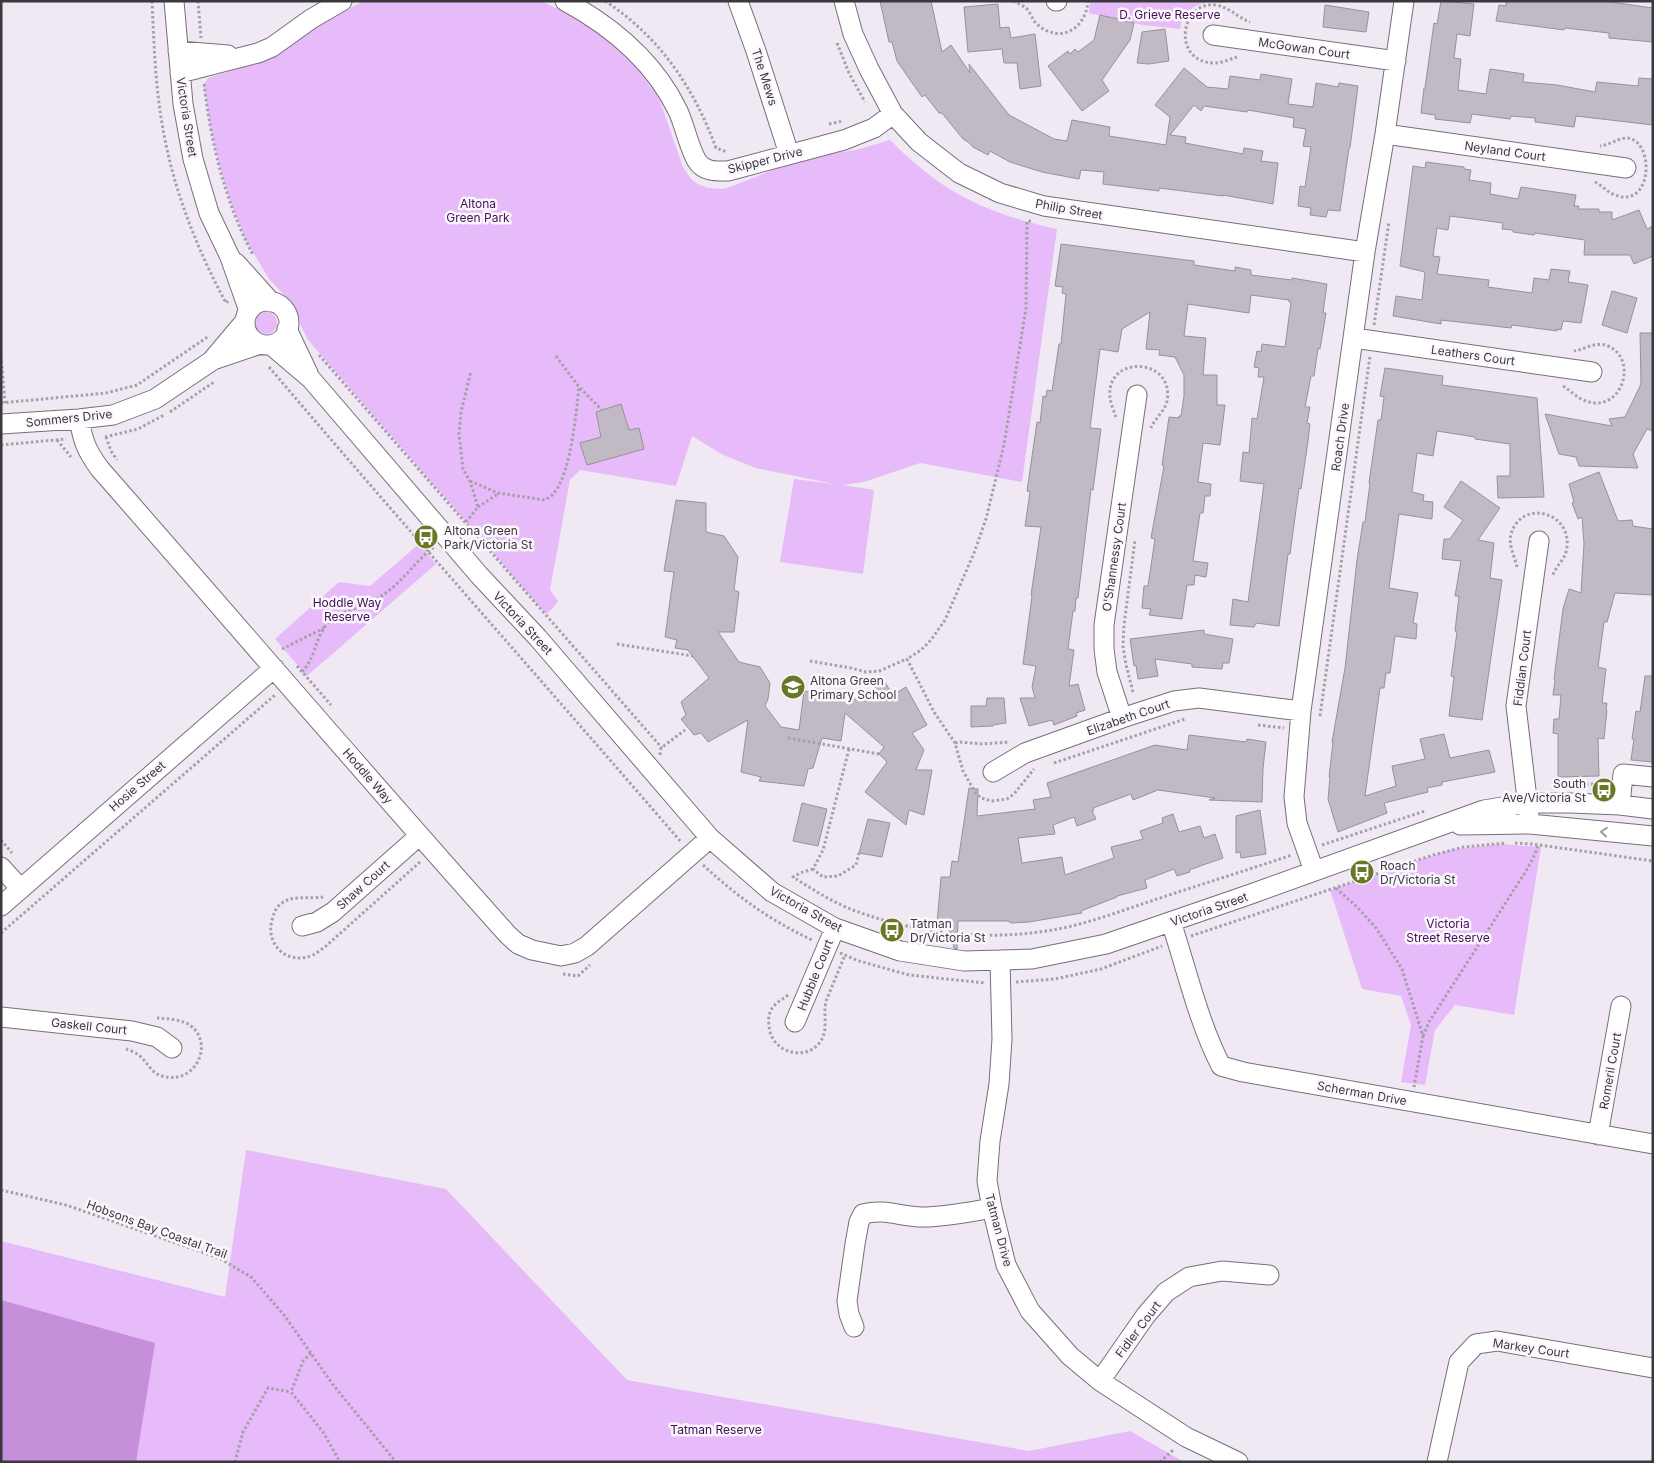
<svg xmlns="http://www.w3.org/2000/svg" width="1654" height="1463" font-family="Inter,sans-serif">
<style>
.green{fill:#e7baf9}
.water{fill:#c58fda}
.building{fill:#c1bac4;stroke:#97919a}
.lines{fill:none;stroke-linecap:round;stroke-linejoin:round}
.minor-casing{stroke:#766f79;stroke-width:21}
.path{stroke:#a5a0a8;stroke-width:3;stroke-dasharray:2.5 2.5;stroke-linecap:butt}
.minor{stroke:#fff;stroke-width:19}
.oneway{stroke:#9d9c9e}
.labels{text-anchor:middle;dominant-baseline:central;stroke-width:5;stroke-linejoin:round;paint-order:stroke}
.park-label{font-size:12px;fill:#420f54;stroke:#fcf7fe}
.street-label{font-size:12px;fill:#3b383c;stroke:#fcf7fe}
.poi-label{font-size:12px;fill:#3b383c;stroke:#fcf7fe;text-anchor:start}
</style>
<rect width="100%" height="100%" fill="#f0e9f4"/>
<path class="green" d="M365 1H541L562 11 600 34 634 65 659 98 683 167 691 179 696 183 708 188 722 189 730 187 785 165 817 156 856 150 890 140C941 192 987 214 1057 229L1022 482 920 463 864 482 843 485 874 490 863 574 780 562 794 479 835 484 756 468 723 455 692 436 676 486 580 470 570 480 550 590 558 601 553 608 546 614 308 340 301 326 297 312 287 298 269 279 247 242 231 203 219 163 210 124 204 84 208 78 262 61 276 55 328 18Z
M1090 1H1223V3C1202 0 1184 7 1180 29L1143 25 1089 13Z
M255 323a11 11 0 1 1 22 0a11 11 0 1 1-22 0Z
M419 544 436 564 307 676 275 639 339 582 370 586Z
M1501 844 1541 847 1514 1015 1455 1005 1435 1030 1425 1085 1401 1082 1411 1025 1401 996 1362 989 1330 890 1450 850Z
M246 1150 446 1189 627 1380 1029 1451 1130 1431 1184 1462H1V1241L225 1297Z"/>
<path class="water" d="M1 1300 155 1343 136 1462H1Z"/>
<path class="building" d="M880 1H931L942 52 951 45 970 73 969 64 1009 115 1054 139 1067 141 1072 120 1110 127 1109 136 1166 145 1170 117 1155 105 1184 68 1207 87 1228 89 1230 76 1260 80 1261 74 1292 79 1288 104 1313 107 1316 83 1338 87 1339 83 1358 86 1350 148H1349L1340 211 1328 210 1326 217 1310 215 1311 208 1298 206 1300 186 1305 187 1311 147 1303 146 1306 129 1293 127 1294 118 1248 110 1247 112 1204 106 1201 111 1194 105 1170 135 1186 137 1185 143 1243 154 1244 148 1263 151 1261 161 1278 163 1273 204 1223 195V196L1159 188V191L1103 184 1104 172 1081 170 1079 179 1042 172 1010 162 990 151 988 155 973 147 968 142 963 139 942 113H939L925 95 922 97 897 61 892 42H889Z
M1441 1 1474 4 1470 36 1457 34 1454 58 1461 59 1458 90 1486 94 1490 69 1524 74 1523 82 1557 85 1595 92 1597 82 1638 86 1639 78 1653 79V125L1576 116 1574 127 1535 122V118L1511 116 1510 119 1472 114 1470 123 1435 119V115L1421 113 1424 88H1425L1434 23 1437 24Z
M1506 1H1604L1653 8V42L1609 38V33L1565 28 1564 30 1496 21 1499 5 1506 6Z
M998 4 1000 28 1009 27 1011 38 1035 34 1041 86 1020 89 1017 63H1004L1002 49 968 52 964 7Z
M1325 5 1369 12 1366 32 1323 27Z
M1100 15 1134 23 1130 40 1102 80 1109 91 1082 111 1048 66 1068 51 1070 54 1075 49 1078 52 1094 40Z
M1165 29 1169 61 1149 64 1137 63 1142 32Z
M1426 162 1464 167V169L1471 170 1469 180 1491 183 1490 194 1518 199 1521 187 1576 195 1574 206H1579L1578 209H1599V212H1612V220L1639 210 1647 229 1653 226V256L1634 264 1630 255H1584L1585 240 1535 233 1534 235 1513 232V230L1502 229 1503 223 1450 216 1448 230 1437 228 1433 256 1440 257 1437 274 1489 280 1488 287 1532 293 1534 278 1549 280 1551 269 1570 271 1568 282 1588 285 1581 323 1563 321 1561 330 1557 329V331L1512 325 1511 328 1441 320V324L1393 316 1396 296 1422 300 1425 272 1400 266 1413 166 1425 168Z
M1061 244 1194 261V265L1235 271V267L1251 270V275L1292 280V278L1327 284 1323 313H1326L1320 349 1318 348 1314 376H1311L1305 407H1310L1307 423 1310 424 1308 441 1301 489 1299 488 1290 554H1288L1279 626 1256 623 1254 627 1230 625 1233 599 1248 602 1264 484 1240 481 1243 452 1249 453 1252 418 1257 419 1264 377H1258L1259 368 1254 367 1257 351 1261 352 1262 344 1285 347 1291 302H1289V300L1251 295 1249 313 1188 304 1184 336 1206 338 1203 375H1217V405H1225L1220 445 1203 443 1198 482 1211 484 1210 496H1205L1203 513H1200L1193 561 1208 563 1206 577 1195 575 1194 585H1187L1182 619 1149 615 1151 609 1142 608 1144 586H1148L1155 539 1151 538 1164 466 1162 465 1169 417 1179 418V416H1181L1184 396V375L1175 357 1159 355 1160 350 1146 349 1150 312 1122 329 1118 352 1100 349 1090 428 1101 429 1093 490 1091 489 1078 598H1076L1075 611H1073L1068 649 1074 650 1069 686 1078 684 1085 710 1076 713 1077 716 1054 725 1052 720 1029 726 1020 698H1035L1032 687 1036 666 1023 664 1032 596 1031 595 1041 527 1025 526 1030 492 1027 491 1037 422 1040 423 1043 396 1046 397 1047 390 1052 391 1059 344H1061L1066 294 1062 293 1063 287 1055 286Z
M1612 291 1637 298 1627 333 1602 325Z
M1640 333H1653V431L1647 429 1633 454 1638 468 1579 466 1576 457 1559 454 1545 414 1612 426 1609 419 1625 417 1641 384Z
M1385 368 1443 376 1442 385 1537 398 1544 497 1498 498 1497 476H1510V444L1475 439V437L1437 431 1433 456 1417 453 1412 492 1424 495 1423 501 1433 502 1432 519 1399 514 1389 588 1418 593 1413 623 1417 624 1416 639 1395 636 1390 673H1386L1384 688H1380L1365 796 1396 786 1392 766 1425 759 1420 739 1444 734 1450 758 1489 750 1495 772 1442 782V785L1427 788 1428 792 1384 803 1387 813 1338 832 1328 799 1330 777H1329L1333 742H1332L1345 668 1357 560 1363 522H1365L1370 483H1369L1378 420H1381L1384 397 1380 396Z
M621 404 629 430 639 428 644 449 587 465 580 443 601 437 596 412Z
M1599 472 1618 521 1632 520 1633 526 1653 529V595L1615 593 1607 622H1604L1598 667 1606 669 1602 703H1607L1606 710H1607L1604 739 1598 738 1599 776 1558 777V734L1553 733 1554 719H1559L1561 695H1553L1555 680 1554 679 1563 609 1569 589 1581 593 1584 544 1582 517 1578 519 1572 503 1574 502 1569 484Z
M1461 481 1500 508 1478 540 1494 543 1490 578 1502 580 1482 720 1449 716 1454 677 1451 676 1457 632 1455 631 1459 596H1455L1461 561 1442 559 1444 539H1450L1463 520 1444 507Z
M676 500 706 503V532L724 536 738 557 734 590 739 592 734 632H718L739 662 760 667 770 683 768 699 765 706 781 727 799 730 804 691 866 701 882 678 893 695 906 687 927 725 912 733 924 750 916 770H932L924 815 909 810 906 825 865 792 887 762 879 754 884 747 845 713 841 741 822 738 813 768 808 769 804 786 759 781 761 777 741 772 748 720 708 742 701 733 694 735 681 719 686 715 681 702 709 678 688 650 675 648 677 640 665 637 674 572 664 571Z
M1204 630V634L1233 639 1229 663H1223L1222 669 1192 667V664L1155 659 1158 676 1138 679 1136 665 1134 666 1130 639Z
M1645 676H1653V762L1631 760 1634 739H1632L1636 711 1640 712Z
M987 698H1004L1006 723 993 725V726L971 727V706H986Z
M1189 735 1246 742 1247 739 1266 742 1263 768 1262 802 1209 800 1215 798 1158 790 1133 800 1131 794 1093 808 1094 810 1092 811 1096 819 1077 826 1074 817 1053 825 1055 834 1018 838 1022 863 1062 857 1065 875 1114 858 1111 847 1143 839 1140 831 1163 823 1162 818 1173 814 1179 832 1200 826 1204 838 1215 834 1223 858 1189 870 1190 872 1177 876 1174 869 1145 880 1147 888 1117 896V897L1081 911 1082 913 1029 922 1011 923 1008 921H958L957 949 954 948 947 924H937L941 877H950L952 861 958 862 969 788 978 789 977 816 1035 809 1033 800 1051 797 1047 783 1155 745 1187 750Z
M802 803 827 809 818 846 793 841Z
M1260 810 1266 854 1241 858 1240 852 1236 853V816Z
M868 819 890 823 882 857 859 853Z"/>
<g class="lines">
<defs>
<path id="minor" d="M174 1 183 104 193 159 209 213 230 257 249 311
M565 1C613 27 654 61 678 111 685 126 689 148 697 161 704 172 716 171 728 171L844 140 874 128 893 114
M738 1 756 51 789 154
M844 1 853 34 869 69 893 114 919 142 959 173 1000 193 1044 206 1365 252
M1056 1H1057
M1213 35 1396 61
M178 51 228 55
M180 73 258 53 272 47 311 19 342 1
M1385 134 1626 168
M236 263 271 302
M245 323a22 22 0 1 1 44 0a22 22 0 1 1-44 0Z
M287 329 308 373
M1354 338 1592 372
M271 345 311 379 479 575 538 638 710 838 772 892 835 928 900 951 964 961 1032 959 1106 944 1251 894 1484 810 1527 803H1570L1620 805 1653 809
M213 359 245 321
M79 419C83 441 86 450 100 469 236 624 370 781 508 935L518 944 532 950 561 956 575 953 587 946 710 838
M1 424 79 419 113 415 155 399 213 360 260 344
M1122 718 1107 672 1104 649V625L1137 395
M993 772 1025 753 1122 718 1174 701 1199 698 1301 711
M1620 805 1623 774 1653 777
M1530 824 1516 706 1539 541
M1460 825 1530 824 1653 836
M1 867 20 888
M1314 871 1297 823 1294 797 1301 711 1365 252 1385 134 1404 1
M1 906 274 668
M1171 922C1187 970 1198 1021 1221 1066L1243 1072 1653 1144
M302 926 317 922 333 912 419 836
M1000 960 1002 1039 999 1084 990 1141 987 1181 992 1208 1006 1265 1030 1311 1070 1356 1100 1381 1186 1437 1238 1462
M1 1017 132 1031 157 1037 172 1048
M795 1022 835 928
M1598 1135 1621 1006
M854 1327 849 1314 847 1301 855 1244 859 1222 863 1214C886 1208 900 1217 922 1217 945 1217 969 1212 992 1208
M1100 1381 1146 1315 1166 1292 1189 1277 1222 1271 1269 1275
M1437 1462 1459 1362 1476 1344 1497 1341 1653 1368"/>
</defs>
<use href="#minor" class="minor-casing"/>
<path class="path" d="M152 1C154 42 155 83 162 123 172 186 196 247 226 303L228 301
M198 1 201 38
M605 1C660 37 694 88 716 148L727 152
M1013 1C1019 4 1026 6 1029 12 1032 16 1033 21 1038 25 1060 44 1086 29 1088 1
M837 43 849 73 865 102
M1237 57C1230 59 1222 63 1215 63 1171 63 1180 1 1215 5 1229 7 1237 17 1250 22
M204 84C211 143 225 202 253 255
M829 124 843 121
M1595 182C1603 186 1609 194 1618 196 1654 206 1654 138 1626 138 1617 139 1609 145 1600 146
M1031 221H1027L1026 308 1004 445 986 519 974 553 945 620 931 640 921 650 907 659 934 712 955 743 963 771 975 792 981 798 992 801 1007 799 1014 794 1034 769
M288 302 296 315
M1374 325 1389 222
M319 355 662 748
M1 356 5 403
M556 356 579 387 602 410
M269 367C405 527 544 683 681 842
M1563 386C1571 391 1577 398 1586 401 1622 414 1639 359 1608 346 1595 341 1586 349 1574 351
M1 403 106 393 137 385 209 336
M170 412 214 382
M1116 417C1114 411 1111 404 1110 398 1105 354 1175 357 1167 401 1165 411 1155 418 1151 428
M105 437 138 429 164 415
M106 437 111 451 117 460
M57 440 71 457
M1 445 66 439
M470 481 498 493 545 500C548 498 552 496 554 493 571 473 576 413 579 387
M478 507 498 494
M466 522 478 507 470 481 463 469 459 434 461 412 471 371
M1517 567C1515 557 1508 545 1511 534 1522 497 1576 513 1566 552 1564 560 1556 566 1553 575
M617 644 693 656
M282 649 324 628
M810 661 851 668 866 672 879 671 907 659
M297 666 331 705
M302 672C315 658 315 641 324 628 336 611 361 608 378 598 401 585 414 562 434 547
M1133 692 1126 665 1123 646 1124 625 1135 540
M1320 716 1370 356
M1258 725 1284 728
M788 738 879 754
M955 743 960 742 982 744 1009 742
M849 749 823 850 813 869 823 877 838 876 856 865 859 853
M660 755 661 748 685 730
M1054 763 1185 719
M1566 784H1607
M1 840 12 853
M1515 843 1532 844 1653 861
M1322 845 1425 811
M703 865C738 897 768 919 812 940
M813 869 800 873 793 877C812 889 832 902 853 910 914 933 982 941 1046 931 1081 926 1115 913 1148 902 1196 886 1244 871 1292 855
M1336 888 1358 908 1376 928 1402 969 1423 1036 1414 1087
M323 897C311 899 292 895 282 903 276 907 274 913 272 920 265 945 288 966 313 955 317 953 322 949 326 946L420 862
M1 933 275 695 276 697
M1191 936 1433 855 1464 847 1506 843
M840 953 859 961 909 975 985 983
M563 974 578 976 590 965
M1016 982 1055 979 1101 969 1162 946
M788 995C783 999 777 1002 773 1007 769 1012 768 1019 769 1026 771 1054 809 1063 822 1039 828 1027 823 1014 826 1001L845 955
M1423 1036 1429 1022 1526 871 1535 854 1538 845
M126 1049C129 1050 134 1052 137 1054 147 1060 150 1073 162 1076 194 1086 215 1045 191 1026 182 1019 168 1019 157 1018
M1 1190 66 1205 219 1258 251 1277 284 1315 334 1386 396 1462
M311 1353 303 1361 291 1392 323 1432 340 1462
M235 1462 243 1432 268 1388 291 1392
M1160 1462 1174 1449"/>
<use href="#minor" class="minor"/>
</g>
<defs><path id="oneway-chevron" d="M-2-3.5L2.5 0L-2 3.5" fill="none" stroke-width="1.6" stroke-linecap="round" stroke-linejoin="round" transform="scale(1.25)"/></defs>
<use class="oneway" href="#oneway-chevron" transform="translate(1604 832) rotate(-175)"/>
<defs>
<symbol id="bus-disc" viewBox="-11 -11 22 22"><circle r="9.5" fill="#697825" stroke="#fcf7fe"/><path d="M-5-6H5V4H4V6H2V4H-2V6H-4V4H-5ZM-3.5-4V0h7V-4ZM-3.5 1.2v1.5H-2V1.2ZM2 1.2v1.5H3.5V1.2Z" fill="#fff"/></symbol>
<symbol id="school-disc" viewBox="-11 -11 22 22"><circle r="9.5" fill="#697825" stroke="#fcf7fe"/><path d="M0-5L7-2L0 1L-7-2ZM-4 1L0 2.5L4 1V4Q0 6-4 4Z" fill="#fff"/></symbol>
</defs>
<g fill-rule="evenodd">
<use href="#bus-disc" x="412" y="523" width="28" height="28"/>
<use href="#school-disc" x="779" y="673" width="28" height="28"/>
<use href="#bus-disc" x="1590" y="776" width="28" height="28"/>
<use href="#bus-disc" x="1348" y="858" width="28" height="28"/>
<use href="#bus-disc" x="878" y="916" width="28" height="28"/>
</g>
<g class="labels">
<g class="park-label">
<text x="1170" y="14">D. Grieve Reserve</text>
<text x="478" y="203">Altona<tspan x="478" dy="14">Green Park</tspan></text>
<text x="347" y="602">Hoddle Way<tspan x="347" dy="14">Reserve</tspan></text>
<text x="1448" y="923">Victoria<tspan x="1448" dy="14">Street Reserve</tspan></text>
<text x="716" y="1429">Tatman Reserve</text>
</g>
<g class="street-label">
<text transform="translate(1304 48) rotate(8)">McGowan Court</text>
<text transform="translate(765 77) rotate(72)">The Mews</text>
<text transform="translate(187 117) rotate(81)">Victoria Street</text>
<text transform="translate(1505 151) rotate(8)">Neyland Court</text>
<text transform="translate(765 160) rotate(-14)">Skipper Drive</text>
<text transform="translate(1069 209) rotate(10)">Philip Street</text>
<text transform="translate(1473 355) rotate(8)">Leathers Court</text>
<text transform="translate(69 418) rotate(-6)">Sommers Drive</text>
<text transform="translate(1340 437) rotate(-82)">Roach Drive</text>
<text transform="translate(1114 557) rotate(-82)">O'Shannessy Court</text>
<text transform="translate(523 623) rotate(47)">Victoria Street</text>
<text transform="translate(1522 668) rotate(-83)">Fiddian Court</text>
<text transform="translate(1128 717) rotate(-19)">Elizabeth Court</text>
<text transform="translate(368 776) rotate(49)">Hoddle Way</text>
<text transform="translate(137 786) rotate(-41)">Hosie Street</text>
<text transform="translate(363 885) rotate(-42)">Shaw Court</text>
<text transform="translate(806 909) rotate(29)">Victoria Street</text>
<text transform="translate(1209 909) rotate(-19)">Victoria Street</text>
<text transform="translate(815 975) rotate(-68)">Hubble Court</text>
<text transform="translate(89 1026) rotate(6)">Gaskell Court</text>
<text transform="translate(1610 1071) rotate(-80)">Romeril Court</text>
<text transform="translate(1362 1093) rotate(10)">Scherman Drive</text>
<text transform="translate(157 1229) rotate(20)">Hobsons Bay Coastal Trail</text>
<text transform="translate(999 1230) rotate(75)">Tatman Drive</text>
<text transform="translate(1138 1329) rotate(-53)">Fidler Court</text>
<text transform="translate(1531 1348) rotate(8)">Markey Court</text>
</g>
<g class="poi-label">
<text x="444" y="530">Altona Green<tspan x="444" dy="14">Park/Victoria St</tspan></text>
<text x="810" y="680">Altona Green<tspan x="810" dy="14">Primary School</tspan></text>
<text x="1586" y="783" text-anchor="end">South<tspan x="1586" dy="14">Ave/Victoria St</tspan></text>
<text x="1380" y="865">Roach<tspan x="1380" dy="14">Dr/Victoria St</tspan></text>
<text x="910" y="923">Tatman<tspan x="910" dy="14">Dr/Victoria St</tspan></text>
</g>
</g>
<rect width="1654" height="1463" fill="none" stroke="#3b383c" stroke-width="5"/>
</svg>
